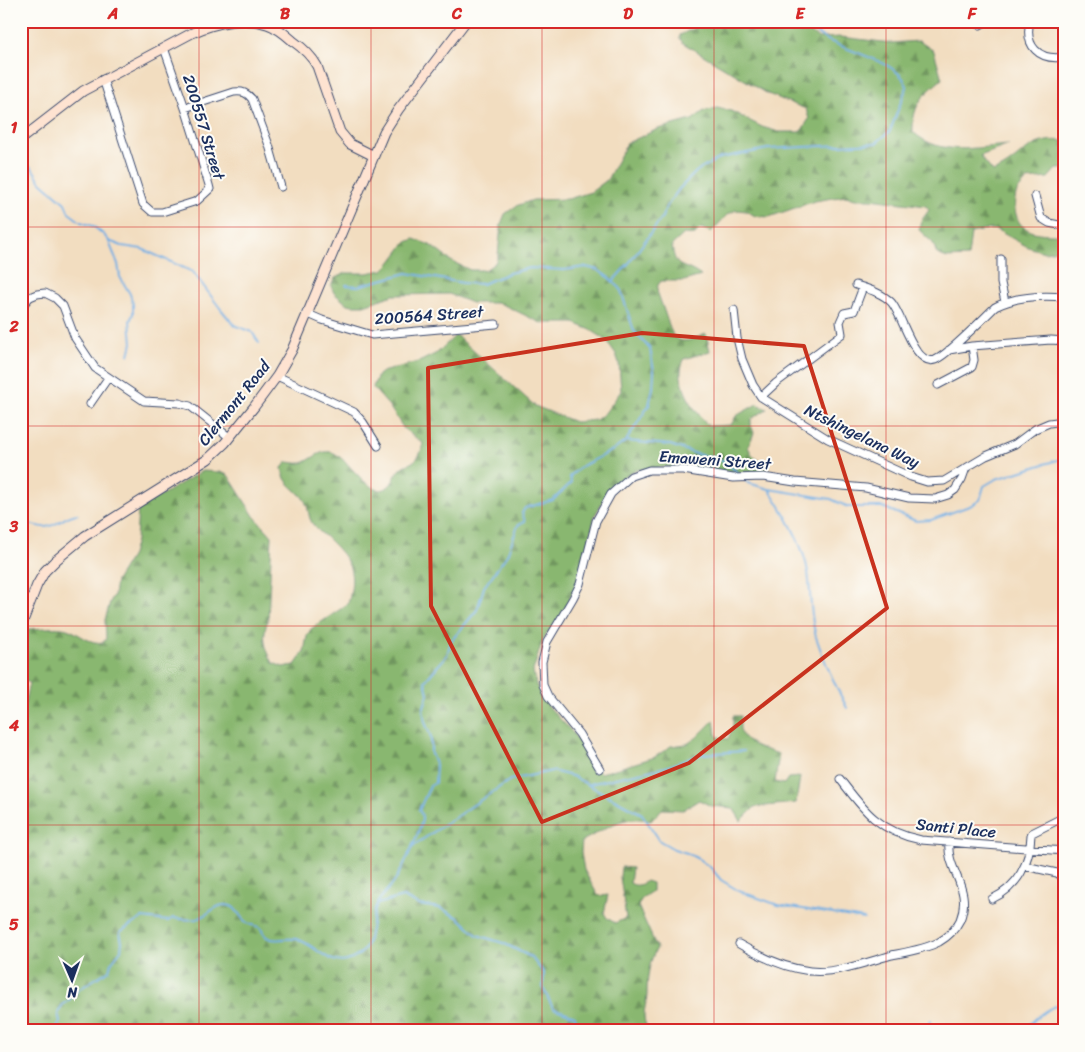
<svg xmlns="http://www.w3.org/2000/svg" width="1085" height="1052" font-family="Sriracha,sans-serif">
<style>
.forest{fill:url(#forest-firs);stroke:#527366}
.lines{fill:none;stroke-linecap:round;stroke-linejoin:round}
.stream{stroke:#71aee3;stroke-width:2}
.street-casing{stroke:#3b496d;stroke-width:9}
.secondary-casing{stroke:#3b496d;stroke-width:11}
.street{stroke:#fff;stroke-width:7}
.secondary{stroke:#fee3d1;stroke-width:9}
.marked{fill:none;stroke:#c8321e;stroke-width:4;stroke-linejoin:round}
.grid{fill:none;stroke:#d62828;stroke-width:1;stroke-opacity:0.55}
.labels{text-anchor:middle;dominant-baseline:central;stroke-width:4;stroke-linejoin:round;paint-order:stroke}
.street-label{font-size:16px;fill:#1b2f5e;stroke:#fdfcf7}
.neatline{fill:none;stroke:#d62828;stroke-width:2}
.grid-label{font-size:16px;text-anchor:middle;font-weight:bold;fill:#d62828}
</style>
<defs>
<pattern id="forest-firs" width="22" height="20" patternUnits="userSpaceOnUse" patternTransform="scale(1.25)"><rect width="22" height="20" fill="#89b76f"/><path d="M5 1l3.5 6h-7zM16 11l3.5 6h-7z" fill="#6f955e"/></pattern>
</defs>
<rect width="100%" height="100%" fill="#fdfcf7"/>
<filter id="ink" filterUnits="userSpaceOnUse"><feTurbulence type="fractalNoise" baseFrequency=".02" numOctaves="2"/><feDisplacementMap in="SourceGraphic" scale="10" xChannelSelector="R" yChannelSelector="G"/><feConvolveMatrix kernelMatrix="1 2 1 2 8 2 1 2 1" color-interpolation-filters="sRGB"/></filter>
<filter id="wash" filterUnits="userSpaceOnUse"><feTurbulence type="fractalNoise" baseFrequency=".0096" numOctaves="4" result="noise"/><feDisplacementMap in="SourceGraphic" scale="20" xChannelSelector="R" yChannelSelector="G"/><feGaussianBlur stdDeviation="1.12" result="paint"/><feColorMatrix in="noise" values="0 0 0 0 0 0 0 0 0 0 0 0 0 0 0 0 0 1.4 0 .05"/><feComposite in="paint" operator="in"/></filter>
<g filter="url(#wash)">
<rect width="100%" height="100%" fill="#f2ddc0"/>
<path class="forest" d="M704 21H797L802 28 819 38 841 37 891 43 919 41 934 51 942 79C923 95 912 105 913 132 941 157 975 147 1009 145L980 156 993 172C1022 161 1027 136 1064 141V169H1056L1048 178 1027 180C1024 184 1019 188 1017 192 1012 202 1015 223 1025 228 1035 235 1052 234 1064 234V249L1044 252 1028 247 997 230 991 229 971 233 968 257 947 258 937 254 933 243 919 230 921 221 929 210 926 206 871 199H855L846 196 815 201 769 217 755 216 747 211 736 210 727 215 711 232 701 228 694 235 684 234 672 245C675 272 683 262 701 276L684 281H661L658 285 657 291 673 336C683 346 695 338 706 334L710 351 684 359C683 363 681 367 681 371 679 388 697 415 709 426L731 425 736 416 757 404 767 409 751 419V425L754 433 748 447 751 453 769 471 740 473 705 469 665 467 635 470 617 481 608 493 595 515 585 560 574 590 561 615 543 639 533 671 536 685 549 707 573 733 600 773 609 771 655 757 671 746 687 744 696 738 714 720 716 734 718 737 728 739 733 726V716H741C740 721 739 728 741 732 745 745 767 750 779 754L775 782 784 784 788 778 800 777 796 803 755 807 741 821 733 808 711 806 699 800 683 810 662 809 651 821C623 813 606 829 582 841L581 853 584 870 597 894 602 896 608 895 604 913 607 918 615 923 626 918 620 877 621 867 632 868 630 883C636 887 641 885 646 881L652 883V891L642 898 638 906 657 948C649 961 647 978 647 994 647 1004 641 1014 646 1025 646 1026 650 1030 651 1031H21V720L29 683 21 678V647L27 629C37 629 58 626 67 629 80 633 89 645 104 642L106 638 105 620 110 602 114 595 116 581 132 555 136 540 138 509 202 471 219 472 228 475 254 516 272 536 268 619C262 637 264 646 273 663L283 667 295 665 304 652 307 636 311 629 348 604C357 570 350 560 326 537 321 533 315 528 312 523 308 517 309 508 305 501 297 488 284 486 282 468L287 462C291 462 298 464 302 463 312 460 319 450 331 452 347 455 372 504 389 486 395 481 396 471 402 467 404 465 407 465 409 464 419 459 421 453 423 443L404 429 389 406 374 389 373 387 378 375 382 372 421 361 437 353 456 335 535 406 575 422 596 420 605 413 621 391 619 363 616 354 606 340 591 330 574 323H541L506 306 498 303H472L449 294 393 295 364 305H353L347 304 334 293 331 286 335 278 346 273H367L383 270 390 263 405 243 414 239 430 245 451 261 470 270H485L495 263 498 256 501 224 505 214 516 206 533 200 568 199 591 192 607 180 627 143 658 129 692 120 704 111 717 108 731 111 762 127 779 132H799L802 130 809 119 806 109 768 94 683 43 680 39V35L699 26Z"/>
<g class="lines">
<path class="stream" d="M21 162 32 168 41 182 65 203 69 213 81 222 93 226 104 235 109 241 122 246 142 249 193 272 220 308 234 325 252 332 259 343
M109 242 118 264 120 277 130 294 133 304V314L130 321 132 343 129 355
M613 281 629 263 661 219 667 206 679 189 697 171 720 158 768 149 876 143 890 131 907 86C905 83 904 78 901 76 880 53 820 48 806 21
M626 441 670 445 700 455 716 458 726 462 740 475
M745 480 748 483 769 489 831 499 848 507H882L916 521 931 520 972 505 980 500 984 486 996 479 1064 458
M769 489C785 513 803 543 808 572 811 594 810 616 816 637 824 661 835 685 847 708
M21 522C29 523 37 527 45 527 57 527 66 514 78 514
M589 784 666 767 702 754 744 751
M413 846 510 780 552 771 572 776 642 814 660 841 674 849 687 853 700 860 711 868 721 880 739 891 778 905 864 919
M377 904 403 897 419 905 440 908 459 918 477 935 503 943 531 957 544 973 543 988 553 1008 575 1016 578 1031
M55 1031 60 1022 58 1013 63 1004 68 1001 78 990 109 970 111 963 121 950 122 942 120 932 142 918 168 921 173 918C178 919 191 920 197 919 209 916 218 899 233 907 238 911 241 918 246 922 251 926 256 925 261 928 266 946 282 937 296 939 314 943 328 966 347 961 352 959 360 955 363 951 372 941 371 916 377 904 381 896 388 890 393 883 400 874 423 827 422 817 422 814 420 812 419 810L430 786 435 783 436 765 431 754V737L425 722 423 710 428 694 425 681 447 655 451 641 477 610 484 587 507 555 518 525 525 521 522 513 525 508 553 500 571 483 570 476 582 466 615 449 626 441 649 405 653 388 654 371 650 349 634 331 620 288 608 277 598 270 586 267 564 270 530 268 509 273 482 284 463 283 407 273 358 286 346 285
M925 1031 931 1020
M1023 1031C1036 1018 1045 1008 1064 1003"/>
</g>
</g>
<g filter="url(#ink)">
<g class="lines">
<defs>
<path id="street" d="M974 21 980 25 987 21
M1030 21C1024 46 1039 61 1064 57
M103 79 143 204 152 212H162L197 201 210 189 209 185 185 108 164 48
M185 108 234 92C243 91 247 93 252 99L269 145 281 187
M1035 196 1041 218 1049 223 1064 226
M1001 259V283L1005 302
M856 285C868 289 882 293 891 302 902 313 914 367 935 360 946 356 985 317 995 307 1016 296 1041 295 1064 297
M21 307 30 297 37 294 45 293 55 298 63 306 75 338 95 368 144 401 179 403 190 406 229 437
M734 310 737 338 742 359 753 385 761 397 828 439 911 477 927 482 944 481 986 456 1015 444 1035 429 1049 423 1064 421
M306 313 322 320 372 335 496 324
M949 350 972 346 1051 340 1064 341
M277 376 354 412 363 422 378 446
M938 385 972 367 974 360 972 346
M761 397 776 383 842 334 840 322 844 313 854 311 863 287
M90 404 108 378
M600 769 579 734 548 696 543 685 542 662 547 642 573 598 580 584 596 521 611 494 631 476 649 470H683L733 478 763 477 795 482 866 488 909 498 935 499 948 495 955 490 962 479 966 468
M840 779C864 811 880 832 921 840L1064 851
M1025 866 1057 873 1064 878
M992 899C1018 887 1030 863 1031 835L1032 833 1064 817
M739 944C761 957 784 968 810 971 835 974 867 962 892 955 907 952 925 949 939 942 948 937 956 928 960 920 973 888 946 870 949 842"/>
<path id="secondary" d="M21 139 83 91 192 33C213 23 244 16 267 24 277 27 285 34 293 41 303 48 311 55 317 66L340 132 350 144 374 156
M21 626 37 585 45 571 56 560 85 536 208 459 225 443 254 407 277 376 292 350 384 132 398 110 466 21"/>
</defs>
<use href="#street" class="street-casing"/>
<use href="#secondary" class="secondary-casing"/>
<use href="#street" class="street"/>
<use href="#secondary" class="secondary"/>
</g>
</g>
<path class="marked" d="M642 333 804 346 887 608 689 763 542 822 431 606 428 368Z"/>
<path class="grid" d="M199 21V1031M371 21V1031M542 21V1031M714 21V1031M886 21V1031M21 227H1064M21 426H1064M21 626H1064M21 825H1064"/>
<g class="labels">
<g class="street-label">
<text transform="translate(204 127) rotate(73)">200557 Street</text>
<text transform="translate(429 315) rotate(-4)">200564 Street</text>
<text transform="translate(234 403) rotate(-51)">Clermont Road</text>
<text transform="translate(862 436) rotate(26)">Ntshingelana Way</text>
<text transform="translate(715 460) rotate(4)">Emaweni Street</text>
<text transform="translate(956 828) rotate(6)">Santi Place</text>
</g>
</g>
<rect width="1085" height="1052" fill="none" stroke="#fdfcf7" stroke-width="55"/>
<g transform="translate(72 980) rotate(178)" stroke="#fdfcf7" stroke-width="4" paint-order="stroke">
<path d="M0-4L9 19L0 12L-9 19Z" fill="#1b2f5e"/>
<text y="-8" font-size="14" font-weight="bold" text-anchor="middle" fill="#1b2f5e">N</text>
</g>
<rect x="28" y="28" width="1030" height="996" class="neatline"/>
<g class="grid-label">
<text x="113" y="19">A</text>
<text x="285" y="19">B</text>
<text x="457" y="19">C</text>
<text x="628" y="19">D</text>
<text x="800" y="19">E</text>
<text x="972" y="19">F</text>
<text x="14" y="133">1</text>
<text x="14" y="332">2</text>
<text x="14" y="532">3</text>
<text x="14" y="731">4</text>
<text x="14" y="930">5</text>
</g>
</svg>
